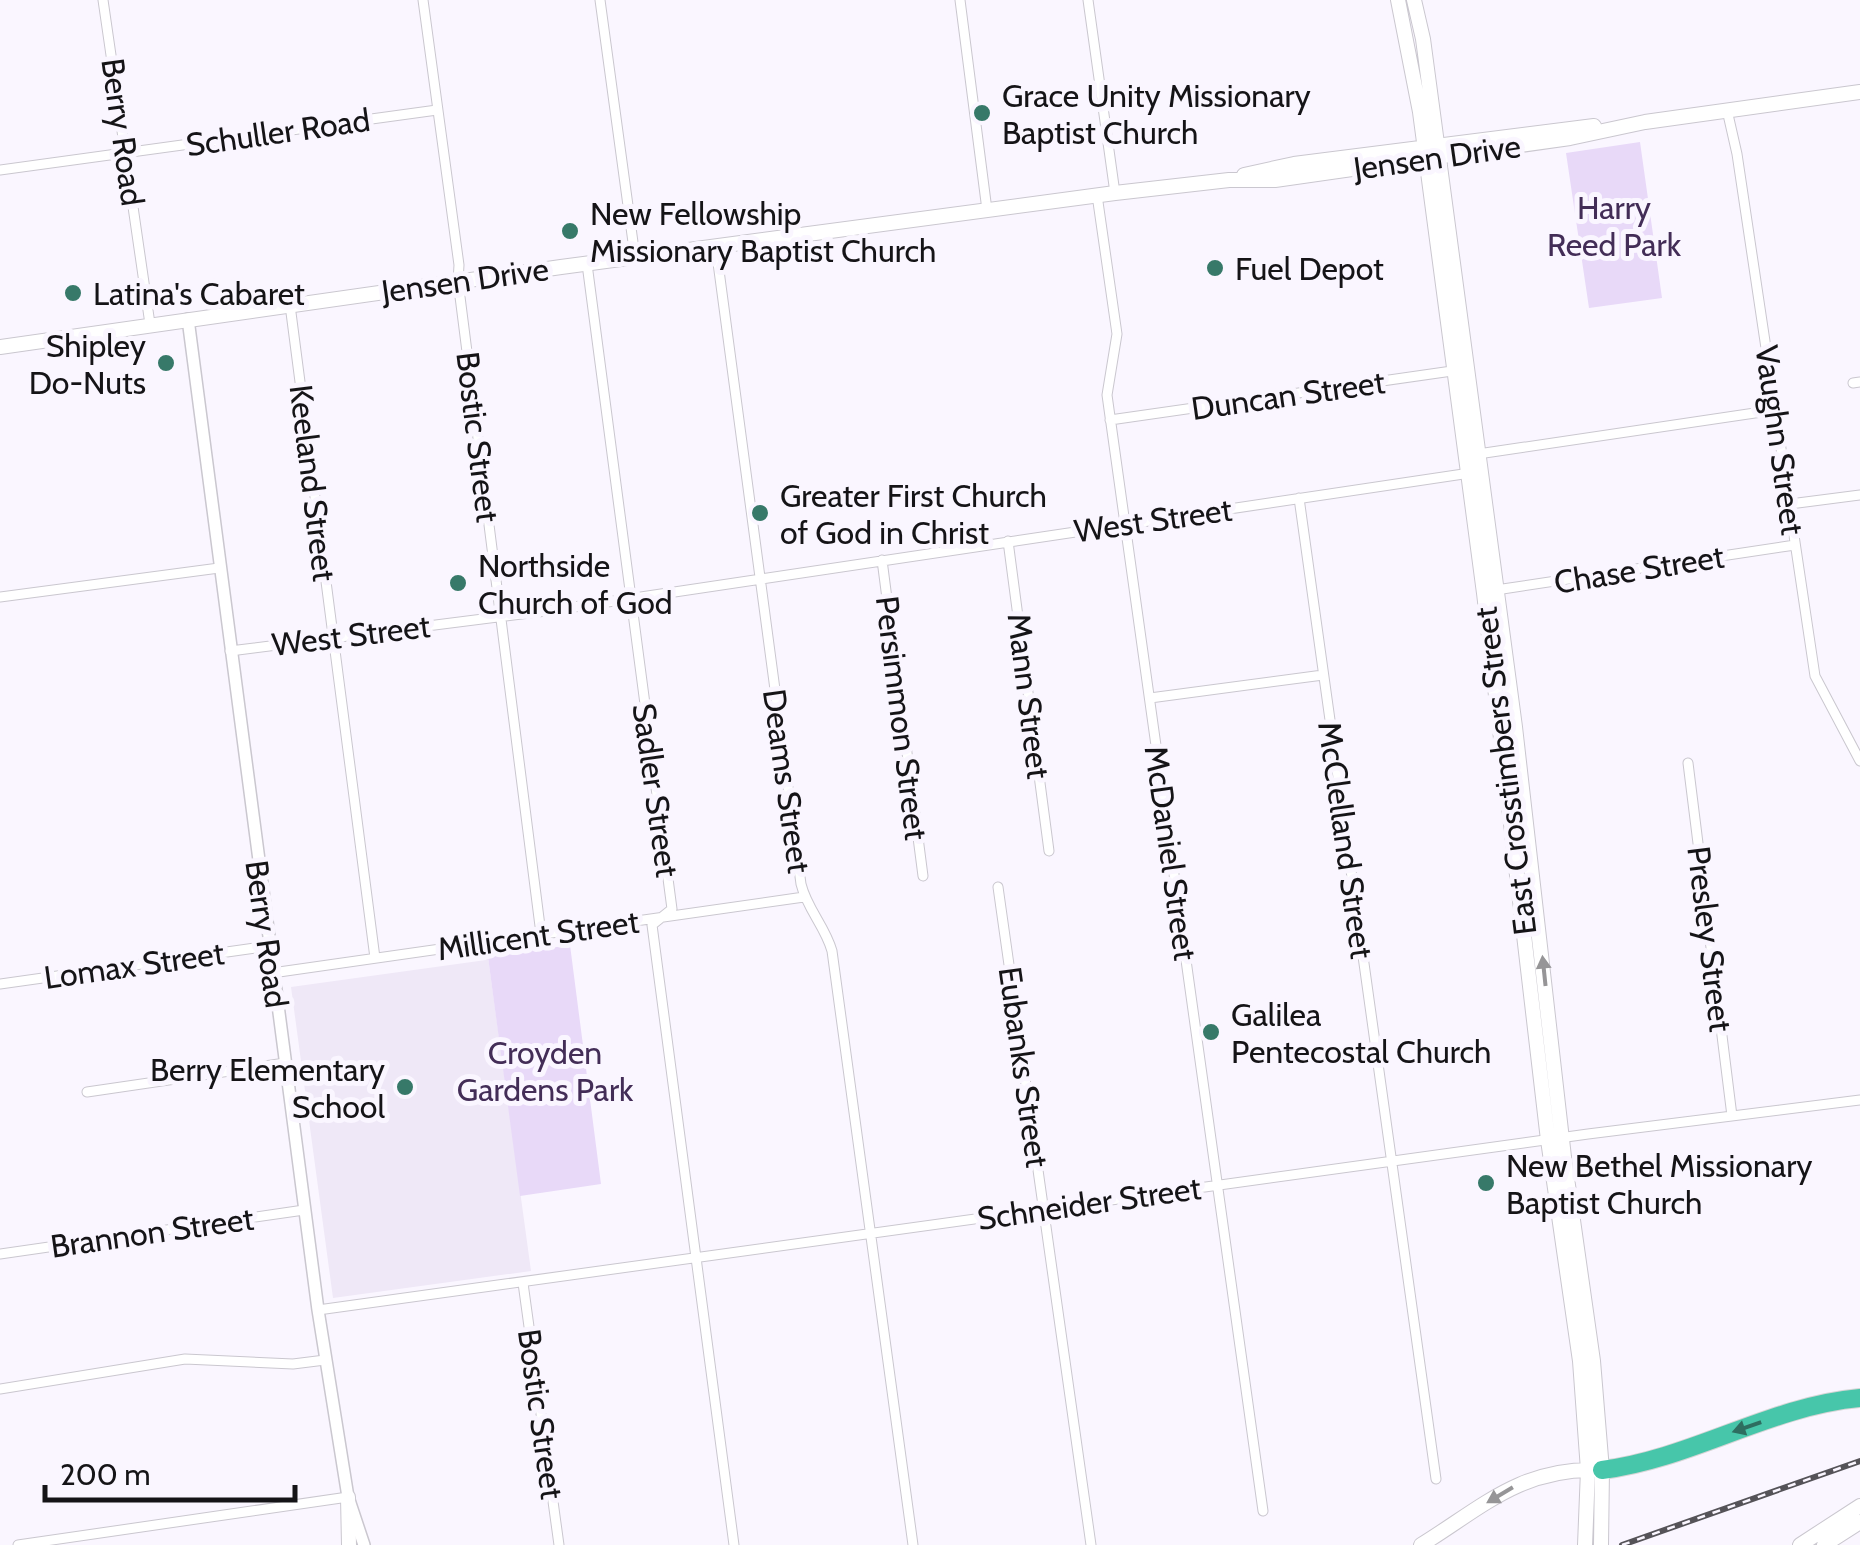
<svg xmlns="http://www.w3.org/2000/svg" width="1860" height="1545" font-family="Cabin,sans-serif">
<style>
.built{fill:#efe8f7}
.green{fill:#e8d9f8}
.lines{fill:none;stroke-linecap:round;stroke-linejoin:round}
.minor-casing{stroke:#cac7cf;stroke-width:11}
.tertiary-casing{stroke:#cac7cf;stroke-width:14}
.secondary-casing{stroke:#cac7cf;stroke-width:16}
.motorway-casing{stroke:#d5d5d5;stroke-width:20}
.minor{stroke:#fff;stroke-width:9}
.tertiary{stroke:#fff;stroke-width:11}
.secondary{stroke:#fff;stroke-width:14}
.motorway{stroke:#47c6aa;stroke-width:18}
.rail-casing{stroke:#555358;stroke-width:6}
.rail{stroke:#faf6ff;stroke-width:2.5;stroke-dasharray:8;stroke-linecap:butt}
.oneway{fill:#969597}
.oneway2{fill:#2e6d60}
.poi-dot{fill:#377969;stroke:#faf6ff;stroke-width:4}
.labels{text-anchor:middle;dominant-baseline:central;stroke-width:10;stroke-linejoin:round;paint-order:stroke}
.poi-label{font-size:32px;fill:#151417;stroke:#faf6ff;text-anchor:start}
.street-label{font-size:32px;fill:#151417;stroke:#faf6ff}
.park-label{font-size:32px;fill:#432d57;stroke:#faf6ff}
</style>
<rect width="100%" height="100%" fill="#faf6ff"/>
<path class="built" d="M488 957 531 1271 333 1298 291 987 486 960Z"/>
<path class="green" d="M1640 142 1662 298 1589 308 1566 153Z
M570 945 601 1184 520 1196 488 957Z"/>
<g class="lines">
<defs>
<path id="minor" d="M103 0 150 324
M423 0 459 265 458 281 541 934
M600 0 635 257
M960 0 987 210
M1088 0 1115 193
M1727 110 1737 154 1815 676 1860 761
M0 170 437 110
M1097 195 1117 334 1107 395 1263 1511
M716 248 801 884C807 909 825 926 832 951L913 1545
M587 264 672 909 652 925 734 1545
M290 305 375 958
M1853 383 1860 382
M1110 420 1459 370
M1478 454 1775 410
M1299 498 1436 1479
M1790 504 1860 495
M1008 541 1049 851
M882 560 923 876
M1496 590 1795 545
M0 597 219 568
M230 651 554 610 1470 473
M1150 698 1323 675
M1688 763 1732 1116
M998 887 1091 1545
M272 973 804 897
M0 984 269 946
M87 1092 285 1063
M0 1254 304 1210
M523 1283 559 1545
M318 1310 1588 1134 1860 1100
M0 1389 185 1359 293 1364 325 1360
M18 1545 348 1497"/>
<path id="tertiary" d="M188 319 318 1310 348 1497 364 1545"/>
<path id="secondary" d="M1398 0 1420 112 1484 593 1548 1140 1580 1361 1588 1470 1585 1545
M1414 0 1423 39 1515 727 1564 1157 1593 1361 1602 1470 1601 1545
M1244 175 1294 164 1594 126
M0 347 561 267 1115 193 1229 180H1275L1570 138 1645 122 1860 92
M348 1497 349 1545
M1421 1545C1481 1508 1521 1468 1596 1470
M1800 1545 1860 1506
M1824 1545 1860 1522"/>
<path id="motorway" d="M1602 1470C1691 1459 1770 1406 1860 1398"/>
</defs>
<use href="#minor" class="minor-casing"/>
<use href="#tertiary" class="tertiary-casing"/>
<use href="#secondary" class="secondary-casing"/>
<use href="#motorway" class="motorway-casing"/>
<use href="#minor" class="minor"/>
<use href="#tertiary" class="tertiary"/>
<use href="#secondary" class="secondary"/>
<use href="#motorway" class="motorway"/>
<defs>
<path id="rail" d="M1622 1545 1860 1461"/>
</defs>
<use href="#rail" class="rail-casing"/>
<use href="#rail" class="rail"/>
</g>
<defs><path id="oneway-solid" d="M-6-.8H1V-3.2L6.5 0L1 3.2V.8H-6Z" transform="scale(2.5)"/></defs>
<g class="oneway">
<use href="#oneway-solid" transform="translate(1544 971) rotate(-96)"/>
<use href="#oneway-solid" transform="translate(1500 1495) rotate(149)"/>
</g>
<use class="oneway2" href="#oneway-solid" transform="translate(1747 1427) rotate(161)"/>
<g class="poi-dot">
<circle cx="982" cy="113" r="10"/>
<circle cx="570" cy="231" r="10"/>
<circle cx="1215" cy="268" r="10"/>
<circle cx="73" cy="293" r="10"/>
<circle cx="166" cy="363" r="10"/>
<circle cx="760" cy="513" r="10"/>
<circle cx="458" cy="583" r="10"/>
<circle cx="1211" cy="1032" r="10"/>
<circle cx="405" cy="1087" r="10"/>
<circle cx="1486" cy="1183" r="10"/>
</g>
<g class="labels">
<g class="poi-label">
<text x="1002" y="95">Grace Unity Missionary<tspan x="1002" dy="37">Baptist Church</tspan></text>
<text x="590" y="213">New Fellowship<tspan x="590" dy="37">Missionary Baptist Church</tspan></text>
<text x="1235" y="268">Fuel Depot</text>
<text x="93" y="293">Latina's Cabaret</text>
<text x="146" y="345" text-anchor="end">Shipley<tspan x="146" dy="37">Do-Nuts</tspan></text>
<text x="780" y="495">Greater First Church<tspan x="780" dy="37">of God in Christ</tspan></text>
<text x="478" y="565">Northside<tspan x="478" dy="37">Church of God</tspan></text>
<text x="1231" y="1014">Galilea<tspan x="1231" dy="37">Pentecostal Church</tspan></text>
<text x="385" y="1069" text-anchor="end">Berry Elementary<tspan x="385" dy="37">School</tspan></text>
<text x="1506" y="1165">New Bethel Missionary<tspan x="1506" dy="37">Baptist Church</tspan></text>
</g>
<g class="street-label">
<text transform="translate(123 132) rotate(82)">Berry Road</text>
<text transform="translate(278 132) rotate(-8)">Schuller Road</text>
<text transform="translate(1437 157) rotate(-8)">Jensen Drive</text>
<text transform="translate(465 280) rotate(-8)">Jensen Drive</text>
<text transform="translate(1288 395) rotate(-8)">Duncan Street</text>
<text transform="translate(478 437) rotate(83)">Bostic Street</text>
<text transform="translate(1780 440) rotate(82)">Vaughn Street</text>
<text transform="translate(313 483) rotate(83)">Keeland Street</text>
<text transform="translate(1153 520) rotate(-8)">West Street</text>
<text transform="translate(1639 569) rotate(-9)">Chase Street</text>
<text transform="translate(351 635) rotate(-7)">West Street</text>
<text transform="translate(1029 696) rotate(83)">Mann Street</text>
<text transform="translate(902 718) rotate(83)">Persimmon Street</text>
<text transform="translate(1505 771) rotate(-97)">East Crosstimbers Street</text>
<text transform="translate(787 781) rotate(82)">Deams Street</text>
<text transform="translate(656 790) rotate(82)">Sadler Street</text>
<text transform="translate(1346 840) rotate(82)">McClelland Street</text>
<text transform="translate(1171 853) rotate(82)">McDaniel Street</text>
<text transform="translate(267 934) rotate(82)">Berry Road</text>
<text transform="translate(538 935) rotate(-8)">Millicent Street</text>
<text transform="translate(1710 939) rotate(83)">Presley Street</text>
<text transform="translate(134 965) rotate(-8)">Lomax Street</text>
<text transform="translate(1024 1067) rotate(82)">Eubanks Street</text>
<text transform="translate(1089 1203) rotate(-8)">Schneider Street</text>
<text transform="translate(152 1232) rotate(-8)">Brannon Street</text>
<text transform="translate(541 1414) rotate(82)">Bostic Street</text>
</g>
<g class="park-label">
<text x="1614" y="207">Harry<tspan x="1614" dy="37">Reed Park</tspan></text>
<text x="545" y="1052">Croyden<tspan x="545" dy="37">Gardens Park</tspan></text>
</g>
</g>
<path d="M45 1485v15h250v-15" fill="none" stroke="#151417" stroke-width="5"/>
<text x="60" y="1485" font-size="30" fill="#151417" stroke="#faf6ff" stroke-width="8" paint-order="stroke">200 m</text>
</svg>
